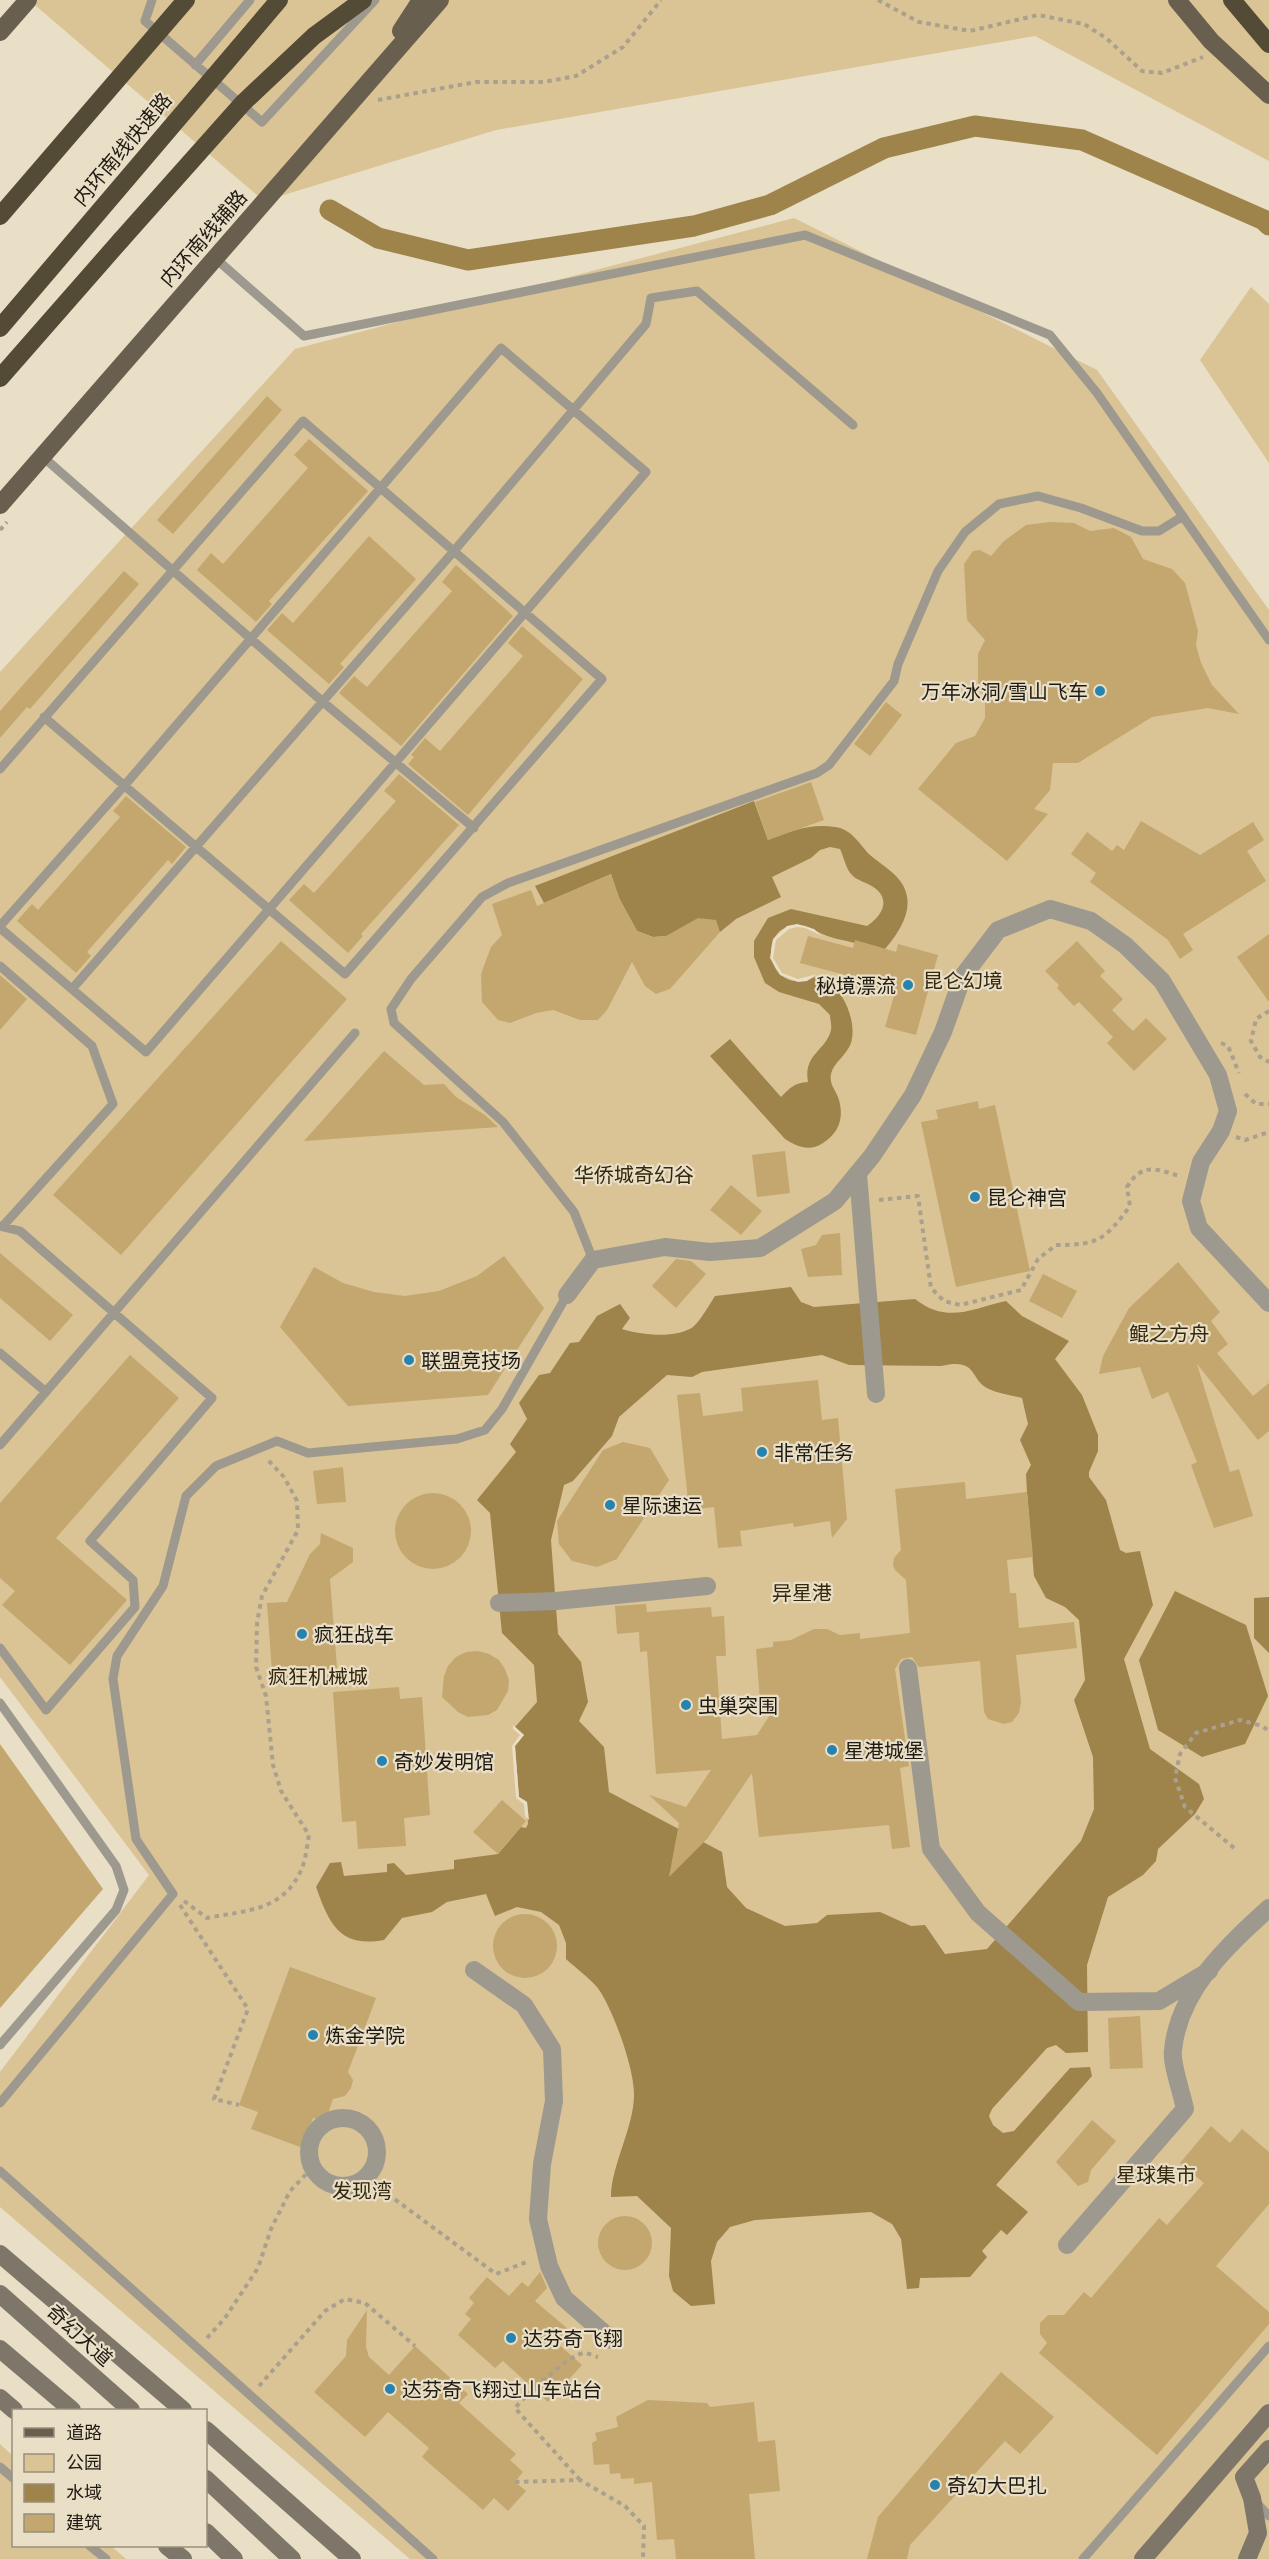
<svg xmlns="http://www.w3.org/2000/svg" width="1269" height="2559" font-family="'Open Sans','Noto Sans SC',sans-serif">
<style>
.green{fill:#dac395}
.water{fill:#9e834a;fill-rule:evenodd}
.pier{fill:#e9dec6}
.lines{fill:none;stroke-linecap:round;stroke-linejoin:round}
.canal{stroke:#9e834a;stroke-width:21}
.building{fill:#c3a76e}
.path{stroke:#a9a08d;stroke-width:4;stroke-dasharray:4.5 4.5;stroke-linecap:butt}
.lane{stroke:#9e998f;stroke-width:9}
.street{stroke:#9e998f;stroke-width:18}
.secondary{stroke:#7e7769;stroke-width:18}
.primary{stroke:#685f4e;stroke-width:18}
.highway{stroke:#544b37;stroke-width:18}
.highway-bridge{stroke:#544b37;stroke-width:18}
.poi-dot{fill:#2683af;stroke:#e9dec6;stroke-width:2}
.labels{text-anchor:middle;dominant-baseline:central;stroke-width:4.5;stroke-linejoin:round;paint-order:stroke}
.street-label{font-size:20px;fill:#1f1a12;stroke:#e9dec6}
.poi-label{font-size:20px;fill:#1f1a12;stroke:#e9dec6;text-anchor:start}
.park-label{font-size:20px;fill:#34280d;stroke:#e9dec6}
</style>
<rect width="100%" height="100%" fill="#e9dec6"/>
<path class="green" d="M29 0H1269V161L1035 36 496 130 264 201Z
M794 218 1097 370 1269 610V2559H410L0 2207V2072L149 1875 0 1677V672L295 349Z
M1251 287 1269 304V463L1200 360Z
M0 2444 13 2456 14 2546H111L126 2559H0Z"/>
<path class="water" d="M754 801 768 840C791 831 810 823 835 827 852 829 859 844 870 855 878 862 888 868 895 875 920 900 903 928 885 949L856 941 855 943C843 940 829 938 818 932 812 929 804 924 796 925 754 928 768 999 815 977 819 978 824 979 828 982 845 992 857 1024 851 1043 847 1055 833 1063 831 1074 829 1085 836 1090 839 1100 844 1118 839 1133 823 1143 809 1152 798 1147 785 1139L710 1056 730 1039 781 1097C790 1088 794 1083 808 1082 803 1054 826 1051 831 1030 832 1025 830 1019 830 1015L819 1004 779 992 765 983 754 957V941L768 918 791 909 867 926C884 915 892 897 870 885 865 882 857 880 853 876 846 870 844 857 840 849L830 847 820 850 811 858 772 877 781 897 736 919 720 932 653 937 637 931 619 898 611 874 544 903 535 886Z
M791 1287 801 1302 814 1307 915 1299C947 1324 971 1309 1006 1301L1022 1316 1069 1341 1055 1359 1082 1395 1098 1435V1451L1089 1472V1477L1106 1500 1120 1550 1126 1553 1140 1551 1153 1605 1124 1659 1150 1749 1199 1784 1204 1799 1195 1814 1158 1849 1156 1861 1143 1875 1108 1897 1087 1965 1088 2052 1066 2053 1056 2045 1047 2048 992 2109 989 2116 993 2125 1003 2133 1014 2131 1070 2068 1090 2067 1092 2076 996 2185 1028 2212 1007 2235 1001 2230 982 2251 987 2257 970 2277 920 2278 919 2288 907 2289 901 2239 892 2224 871 2212 755 2220 730 2227 717 2242 711 2261 715 2304 691 2306 673 2291 669 2276 671 2228 637 2196 611 2197C611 2166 634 2127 634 2095 635 2070 612 2006 597 1987 588 1977 576 1968 566 1959V1943L559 1925 541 1912 517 1907 495 1916 486 1894 447 1902 432 1912 402 1918 384 1940C339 1948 329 1923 316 1887L330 1863 341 1862 344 1876 387 1872V1864L394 1863 406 1875 454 1869V1860L498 1854 521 1827 526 1828 528 1824 527 1802 519 1797 515 1746 524 1735 515 1727 537 1702 534 1665 502 1633 490 1513 477 1500 516 1452 510 1444 527 1419 519 1403 539 1375 550 1373 570 1343 579 1342 597 1316 620 1304 630 1318 622 1329C641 1335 676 1339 693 1327 701 1320 709 1305 715 1296ZM822 1355 849 1365 941 1366C979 1357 969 1380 989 1389 999 1394 1011 1395 1022 1398L1028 1424 1020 1440 1031 1465 1026 1474 1027 1492 1034 1576 1046 1598 1065 1607 1079 1620 1085 1680 1074 1700 1093 1757 1094 1809 1081 1841 987 1949 945 1954 925 1925 911 1926 880 1912 827 1915 817 1923 785 1926 746 1908 727 1887 722 1852 609 1792 604 1747 579 1721 588 1702 581 1662 558 1634 551 1540 564 1485 573 1481 612 1436 619 1417 667 1375 692 1377 702 1372Z
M1175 1591 1246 1625 1268 1696 1245 1744 1202 1757 1158 1730 1139 1660Z
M1269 1597V1653L1254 1638V1598Z"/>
<path class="pier" d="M797 924 814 929 822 936 805 928 797 927 789 929 776 940 773 958 782 973 798 979 817 974 807 981 798 982 780 975 770 958 773 939 787 926Z
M513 1725 524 1735 515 1746 519 1797 527 1802 529 1820 525 1816 524 1804 516 1798 512 1746 520 1735 513 1729Z"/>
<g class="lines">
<path class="canal" d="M330 210 378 238 468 260 694 226 770 205 884 148 975 126 1082 140 1264 220 1269 225"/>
</g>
<path class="building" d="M267 396 282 410 173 534 157 520Z
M309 439 368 491 269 601 272 604 256 622 197 570 211 553 223 564 308 468 294 455Z
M1050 522 1074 523 1090 531 1114 528 1131 537 1143 559 1172 569 1185 583 1198 631 1196 645 1201 663 1212 685 1239 714 1208 708 1152 717 1078 763H1053L1050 790 1034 809 1048 814 1007 861 918 789 956 743 975 736 985 718V700L978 685V654L985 640 967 620 964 564 973 551 980 550 991 556 1004 541 1026 525Z
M369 536 416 579 340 664 344 667 329 684 267 630 282 613 293 623Z
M456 565 513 616 401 746 339 693 354 676 367 687 452 591 442 582Z
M124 571 139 584 30 709 27 707 0 738V711Z
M522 626 583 679 468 815 408 764 414 757 411 755 425 738 440 751 523 656 508 643Z
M886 702 902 715 870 756 854 744Z
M399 774 459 825 361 934 363 936 348 953 289 900 304 884 314 893 396 801 384 791Z
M811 782 824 820 768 840 755 802Z
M126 796 186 847 172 864 168 860 87 952 91 956 76 973 17 921 32 904 38 910 120 817 113 811Z
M1141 821 1200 855 1253 822 1264 840 1247 851 1266 881 1183 934 1193 950 1180 959 1168 940 1090 882 1096 873 1071 854 1087 832 1112 851 1117 845 1124 850Z
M611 874 619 898 637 931 653 937 666 936 698 918 716 920 720 932 670 989 656 994 645 986 632 962 607 1010 598 1020H580L553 1010 536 1013 510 1023 498 1020 482 1002 481 974 491 947 502 935 492 904 531 890 537 906Z
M1269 934V1002L1237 957Z
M808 936 853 948 855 940 896 952 898 944 938 955 916 1035 885 1027 894 996 843 980 845 975 800 963Z
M281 941 347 999 121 1255 53 1195Z
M1077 941 1105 971 1100 976 1123 999 1112 1010 1133 1031 1146 1018 1167 1039 1134 1071 1107 1043 1113 1037 1079 1002 1074 1006 1057 988 1059 985 1045 971Z
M0 975 27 999 0 1030Z
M384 1051 424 1085 444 1084 456 1097 485 1115 498 1127 304 1141Z
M978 1101 979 1109 995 1105 1030 1271 956 1287 921 1122 938 1119 936 1110Z
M785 1151 790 1193 757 1197 752 1155Z
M731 1185 762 1211 741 1235 710 1210Z
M840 1233 842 1275 808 1277 801 1249 816 1245 822 1235Z
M0 1253 73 1315 50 1341 0 1298Z
M504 1256 544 1308 488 1395 348 1406 280 1327 314 1267 343 1283 374 1292 405 1296 439 1291 477 1276Z
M676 1259 691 1261 706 1274 676 1308 652 1286Z
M1178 1262 1220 1312 1211 1321 1228 1344 1217 1353 1253 1396 1269 1383V1431L1258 1440 1197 1364 1230 1472 1239 1469 1253 1516 1214 1528 1191 1465 1197 1462 1168 1392 1152 1399 1140 1367 1099 1374 1103 1356 1129 1308Z
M1043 1274 1077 1291 1062 1318 1029 1301Z
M130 1355 179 1398 56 1538 127 1600 70 1665 2 1605 15 1591 0 1578V1503Z
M818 1380 822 1420 838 1418 847 1519 832 1538 830 1521 794 1527 793 1523 740 1531 742 1546 718 1548 714 1507 689 1510 677 1395 700 1393 703 1416 743 1411 741 1388Z
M623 1442 650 1448 669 1480 617 1559 597 1567 572 1561 559 1544 557 1521 603 1450Z
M343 1467 346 1502 317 1504 313 1471Z
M965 1482 966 1499 1027 1492 1033 1557 1007 1560 1010 1593H1016L1019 1628 1074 1622 1077 1648 1016 1655 1021 1702 1019 1713 1012 1722 1004 1724 988 1719 984 1712 980 1661 919 1667 912 1657 901 1659 895 1669 909 1766 900 1768 910 1847 892 1849 889 1825 759 1837 752 1773 707 1839 669 1877 679 1823 649 1795 686 1807 711 1770 656 1774 647 1651 640 1652 639 1632 617 1634 615 1606 646 1604 647 1612 711 1607 712 1617 724 1616 726 1656H716L722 1739 757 1735 781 1698 760 1701 756 1649 773 1647V1642L791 1640 814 1629H827L840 1635 860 1633V1639L910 1633 906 1580 895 1570 893 1565 894 1558 901 1550 895 1489Z
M395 1531a38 38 0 1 1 76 0a38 38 0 1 1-76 0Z
M321 1533 353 1548V1562L330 1579 338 1680 273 1686 267 1603 287 1602 310 1554 320 1544Z
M478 1651 489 1654 499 1660 505 1669 509 1680 508 1691 497 1710 488 1715 468 1717 458 1712 442 1697 444 1676 448 1666 456 1657 466 1652Z
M399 1687 400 1699 422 1697 430 1815 404 1818 406 1846 358 1849 356 1821 342 1822 333 1692Z
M0 1744 103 1889 0 2008Z
M502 1800 526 1821 498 1854 473 1832Z
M493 1946a32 32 0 1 1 64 0a32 32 0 1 1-64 0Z
M290 1967 376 1998 348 2072 353 2080 351 2088 345 2096 333 2099 325 2122 313 2118 303 2148 251 2129 258 2112 239 2105Z
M1140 2016 1143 2068 1110 2069 1108 2018Z
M1092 2120 1116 2141 1091 2170 1088 2182 1078 2186 1056 2162Z
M1211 2126 1230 2143 1242 2129 1269 2152V2204L1216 2266 1269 2312V2324L1157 2455 1039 2353 1047 2343 1040 2334V2323L1048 2315H1064L1084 2292 1091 2298 1159 2218 1167 2225 1204 2183 1180 2163Z
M598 2243a27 27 0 1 1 54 0a27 27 0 1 1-54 0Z
M540 2272 547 2288 535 2301 568 2329 556 2342 582 2365 548 2402 503 2361 495 2368 458 2335 471 2319 465 2314 474 2303 469 2298 487 2277 509 2296 522 2282 528 2287Z
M367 2310 366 2347 369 2357 389 2375 415 2346 468 2394 459 2403 516 2454 510 2460 523 2472 515 2482 526 2491 508 2511 494 2498 483 2510 422 2457 429 2448 388 2412 365 2437 314 2392 346 2356 347 2340Z
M1001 2372 1054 2417 1020 2454 1005 2441 910 2545 907 2559H867L878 2517Z
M648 2400 707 2403 710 2407 754 2402 758 2442 775 2440 780 2491 749 2494 755 2559H676L674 2539 657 2540 652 2482 634 2484V2478L621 2479 620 2473 610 2474 609 2464 594 2465 592 2443 597 2440 595 2433 618 2427 616 2417Z"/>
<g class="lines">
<path class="path" d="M878 0 919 22 970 31 1038 15 1084 24 1106 38 1142 71 1162 73 1203 57
M378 100 476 82H544L576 76 623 47 661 0
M0 530 7 522
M1269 1011 1256 1019 1251 1041 1260 1057 1269 1062
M1221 1043 1228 1046 1239 1073
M1245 1094 1256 1104H1269
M1236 1137 1245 1140 1269 1132
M879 1200 918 1196 931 1288 944 1301 960 1305 1021 1290 1038 1259 1056 1245C1098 1245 1105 1240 1130 1206L1127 1187C1142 1163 1154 1168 1179 1176
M1234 1848 1185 1807 1175 1778 1180 1754 1196 1733 1240 1720 1262 1726 1269 1731
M184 1901 207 1918C248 1910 284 1911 302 1868 306 1858 307 1846 309 1835L281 1791 273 1765 266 1696 256 1667 257 1623 262 1596 298 1530 297 1501 284 1477 267 1459
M180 1905 248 2009 214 2099 239 2105
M366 2178 496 2274 529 2261
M207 2338 225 2318 258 2268 271 2229 290 2191 312 2168
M259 2386 325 2311 345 2299 365 2303 415 2346
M580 2480 515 2408C526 2395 568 2355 584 2353 588 2353 594 2356 598 2357
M515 2482 580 2480 625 2506 644 2526 643 2559"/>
<path class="lane" d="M152 0 145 21 262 122 375 0
M195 65 250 0
M215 258 304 336 805 235 1050 335 1097 393 1269 640
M42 456 323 702 474 828
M0 769C101 653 202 537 303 421L602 679 345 974 44 717
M0 926 124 786 501 348 646 472 146 1052 0 928
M0 966 92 1046 113 1104 3 1226
M72 989 454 551 646 324 651 298 697 291 853 425
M0 1226 20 1231 212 1398 90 1541 133 1580 135 1607 46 1710 0 1648
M593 1260 574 1212 503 1122 394 1023 391 1009 411 979 482 897 508 883 817 773 829 765 894 681 898 664 938 571 965 532 999 504 1038 496 1081 508 1142 531H1159L1183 516
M0 1353 46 1392
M0 1445 355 1033
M0 1703 116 1866 124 1890 116 1910 0 2045
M0 2103 173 1894 136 1839 113 1679 117 1656 163 1586 186 1496 216 1466 277 1441 308 1453 457 1439 485 1430 502 1409 567 1295
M0 2171 433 2559
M0 2467 14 2479
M1256 2502 1269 2516
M90 2546 106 2559
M1083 2559 1269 2346"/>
<path class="street" d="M858 1174 876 1394
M567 1295 593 1260 665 1247 710 1252 760 1248 835 1201 872 1156 913 1095 943 1032 963 976 998 930 1050 909 1091 921 1125 945 1162 981 1218 1075 1228 1111 1221 1131 1201 1162 1191 1201 1199 1228 1269 1303
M499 1603 556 1601 707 1586
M908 1668 931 1849 978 1913 1079 2002 1159 2001 1209 1971
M474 1970 524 2005 552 2049 554 2101 542 2164 538 2219 549 2266 564 2298 612 2340
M309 2152a34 34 0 1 1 68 0a34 34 0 1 1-68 0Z
M1067 2245 1185 2109C1182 2093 1171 2064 1173 2050 1179 1990 1227 1946 1269 1908"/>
<path class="secondary" d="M0 2254 183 2410
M0 2294 131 2410
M0 2349 72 2410
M0 2398 14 2410
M206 2430 352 2559
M206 2479 292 2559
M206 2532 234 2559
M167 2546 183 2559
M1143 2559 1269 2413
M1247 2559 1258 2533 1252 2498 1244 2477 1269 2449"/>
<path class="primary" d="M1177 0 1211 41 1269 95
M401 31 421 0
M0 32 28 0
M0 505 440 0"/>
<path class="highway" d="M1232 0 1269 44
M0 378 121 240"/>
<path class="highway-bridge" d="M0 216 186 0
M121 240 243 103 314 36 363 0
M0 328 279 0"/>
</g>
<g class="poi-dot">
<circle cx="1100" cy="691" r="6"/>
<circle cx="908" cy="985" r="6"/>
<circle cx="975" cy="1197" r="6"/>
<circle cx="409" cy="1360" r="6"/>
<circle cx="762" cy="1452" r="6"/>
<circle cx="610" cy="1505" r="6"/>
<circle cx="302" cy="1634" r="6"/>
<circle cx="686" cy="1705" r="6"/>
<circle cx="832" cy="1750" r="6"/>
<circle cx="382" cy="1761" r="6"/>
<circle cx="313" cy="2035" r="6"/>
<circle cx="511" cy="2338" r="6"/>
<circle cx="390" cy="2389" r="6"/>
<circle cx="935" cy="2485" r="6"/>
</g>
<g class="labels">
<g class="street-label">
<text transform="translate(122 149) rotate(-50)">内环南线快速路</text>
<text transform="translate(203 238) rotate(-49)">内环南线辅路</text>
<text transform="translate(80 2335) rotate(42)">奇幻大道</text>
</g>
<g class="poi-label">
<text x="1088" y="691" text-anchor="end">万年冰洞/雪山飞车</text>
<text x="896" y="985" text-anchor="end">秘境漂流</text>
<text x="987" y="1197">昆仑神宫</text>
<text x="421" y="1360">联盟竞技场</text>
<text x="774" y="1452">非常任务</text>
<text x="622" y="1505">星际速运</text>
<text x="314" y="1634">疯狂战车</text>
<text x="698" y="1705">虫巢突围</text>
<text x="844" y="1750">星港城堡</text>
<text x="394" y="1761">奇妙发明馆</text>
<text x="325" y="2035">炼金学院</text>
<text x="523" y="2338">达芬奇飞翔</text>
<text x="402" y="2389">达芬奇飞翔过山车站台</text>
<text x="947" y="2485">奇幻大巴扎</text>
</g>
<g class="park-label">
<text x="963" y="980">昆仑幻境</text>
<text x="634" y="1174">华侨城奇幻谷</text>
<text x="1169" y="1333">鲲之方舟</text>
<text x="802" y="1592">异星港</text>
<text x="318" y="1676">疯狂机械城</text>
<text x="1156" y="2174">星球集市</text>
<text x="362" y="2190">发现湾</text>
</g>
</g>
<rect x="12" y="2409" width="195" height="138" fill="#e9dec6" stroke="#98907e" stroke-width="1.5"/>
<rect x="24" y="2428" width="30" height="9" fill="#685f4e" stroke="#98907e" stroke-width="1.5"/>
<text x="66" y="2439" font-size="18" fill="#1f1a12">道路</text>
<rect x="24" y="2454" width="30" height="18" fill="#dac395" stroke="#98907e" stroke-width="1.5"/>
<text x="66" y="2469" font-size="18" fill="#1f1a12">公园</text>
<rect x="24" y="2484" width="30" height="18" fill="#9e834a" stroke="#98907e" stroke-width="1.5"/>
<text x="66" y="2499" font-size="18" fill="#1f1a12">水域</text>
<rect x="24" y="2514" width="30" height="18" fill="#c3a76e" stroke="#98907e" stroke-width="1.5"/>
<text x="66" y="2529" font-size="18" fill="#1f1a12">建筑</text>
</svg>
